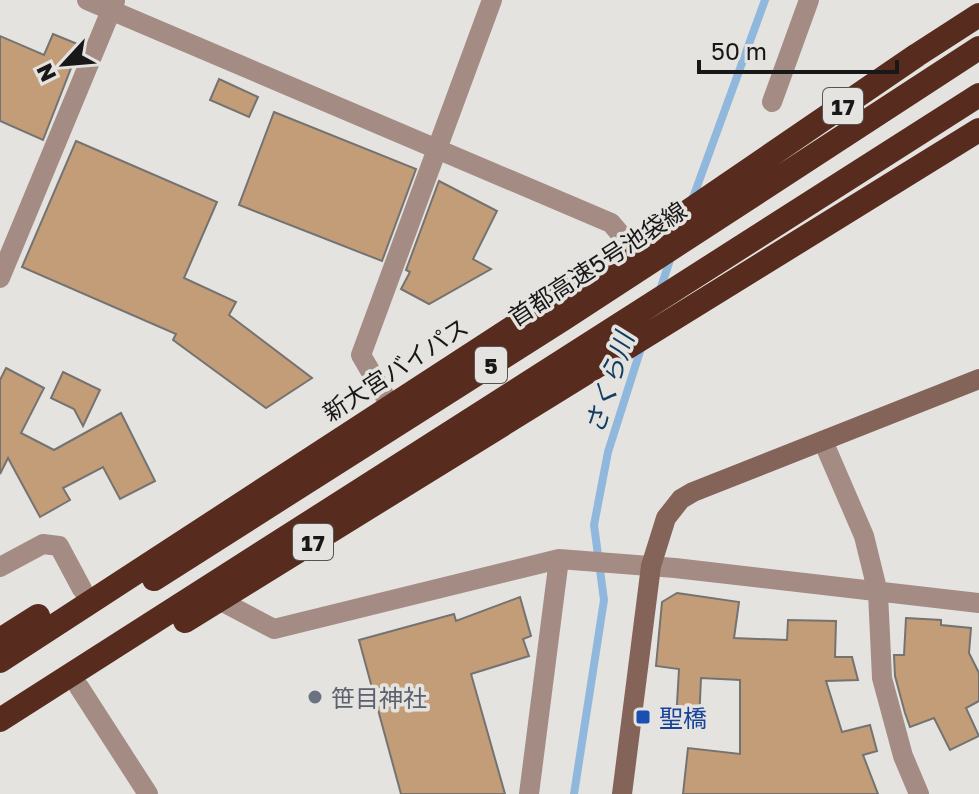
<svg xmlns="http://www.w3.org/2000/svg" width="979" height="794" font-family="'Golos Text','Noto Sans JP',sans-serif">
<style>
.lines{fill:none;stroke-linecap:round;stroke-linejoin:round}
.stream{stroke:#90b8dd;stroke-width:8}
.building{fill:#c39d78;stroke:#757371;stroke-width:2}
.street{stroke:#a48c85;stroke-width:20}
.secondary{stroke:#846358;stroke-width:20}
.highway{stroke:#572c1e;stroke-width:24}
.worship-dot{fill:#6b7280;stroke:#e5e3e0;stroke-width:3}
.transit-dot{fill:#1a4fb4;stroke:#e5e3e0;stroke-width:3}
.labels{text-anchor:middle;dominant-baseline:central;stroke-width:7;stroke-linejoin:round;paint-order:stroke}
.shield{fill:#e5e3e0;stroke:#565554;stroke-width:2}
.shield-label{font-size:22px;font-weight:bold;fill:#191818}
.street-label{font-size:24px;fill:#191818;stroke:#e5e3e0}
.worship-label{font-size:24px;fill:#5b616d;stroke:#e5e3e0;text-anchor:start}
.transit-label{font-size:24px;fill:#164399;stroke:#e5e3e0;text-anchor:start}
.water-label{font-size:26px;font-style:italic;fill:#113e62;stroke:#e5e3e0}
</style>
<rect width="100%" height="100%" fill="#e5e3e0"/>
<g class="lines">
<path class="stream" d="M691 203 765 0
M660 290 671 257
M574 794 604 600 594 525 608 452 642 345"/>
</g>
<path class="building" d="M53 34 80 45 43 140 0 121V36L44 55Z
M219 79 258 97 249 117 210 100Z
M274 112 416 169 382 261 239 205Z
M76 141 217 202 184 278 236 302 229 315 312 378 266 408 173 340 176 334 22 267Z
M439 181 497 211 473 259 491 269 429 304 401 289 410 272 406 270Z
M6 368 44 388 21 433 54 450 121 413 155 481 120 499 103 467 63 488 70 500 40 517 8 458 0 474V380Z
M63 372 100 390 83 426 74 409 51 398Z
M677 593 739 602 734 638 787 640 788 620 836 621 835 657H852L858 680 826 681 842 732 870 725 877 751 863 755 878 794H683L688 748 740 754V680L701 678 699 722 676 721 679 669 656 666 662 602Z
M520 597 531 636 523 639 529 656 471 674 505 794H401L359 640 454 614 456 621Z
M906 618 941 620V625L971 628 969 653 979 673V701L966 708 979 736 950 750 934 718 910 727 905 713 895 676 894 655H904Z"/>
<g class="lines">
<path class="street" d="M87 0 611 223 633 249
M772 102 809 0
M0 278 115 1
M390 405 361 355 492 0
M823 441 864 536 878 593 882 678 903 756 919 794
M0 567 43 544 59 546 82 589
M219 600 274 629 559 559 675 568 979 603
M79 687 148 794
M529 794 559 559"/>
<path class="secondary" d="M622 794 651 566 666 518 681 499 693 492 979 379"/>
<path class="highway" d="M154 579 563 319 979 48
M185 621 979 130
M0 640 38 616
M0 661 633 249 917 55 979 15
M0 720 979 95"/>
</g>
<circle class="worship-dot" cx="315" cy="697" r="8"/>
<rect class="transit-dot" x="635" y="709" width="16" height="16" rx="4"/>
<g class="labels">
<g class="shield">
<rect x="823" y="88" width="40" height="36" rx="6"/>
<rect x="475" y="347" width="32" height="36" rx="6"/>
<rect x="293" y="524" width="40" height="36" rx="6"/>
</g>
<g class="shield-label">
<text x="843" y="106">17</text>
<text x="491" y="365">5</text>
<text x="313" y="542">17</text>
</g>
<g class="street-label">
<text transform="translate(597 263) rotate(-33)">首都高速5号池袋線</text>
<text transform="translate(395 369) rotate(-33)">新大宮バイパス</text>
</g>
<g class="worship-label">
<text x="331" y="697">笹目神社</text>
</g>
<g class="transit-label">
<text x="659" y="717">聖橋</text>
</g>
<g class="water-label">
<text transform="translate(609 383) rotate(-72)">さくら川</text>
</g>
</g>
<g transform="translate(64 64) rotate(244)" stroke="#e5e3e0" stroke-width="6" paint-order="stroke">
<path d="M0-6L14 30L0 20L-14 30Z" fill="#191818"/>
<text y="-12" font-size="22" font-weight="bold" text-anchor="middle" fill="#191818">N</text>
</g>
<path d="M699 60v12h198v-12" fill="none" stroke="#191818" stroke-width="4"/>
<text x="711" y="60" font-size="24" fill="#191818" stroke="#e5e3e0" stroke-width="6" paint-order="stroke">50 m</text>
</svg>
